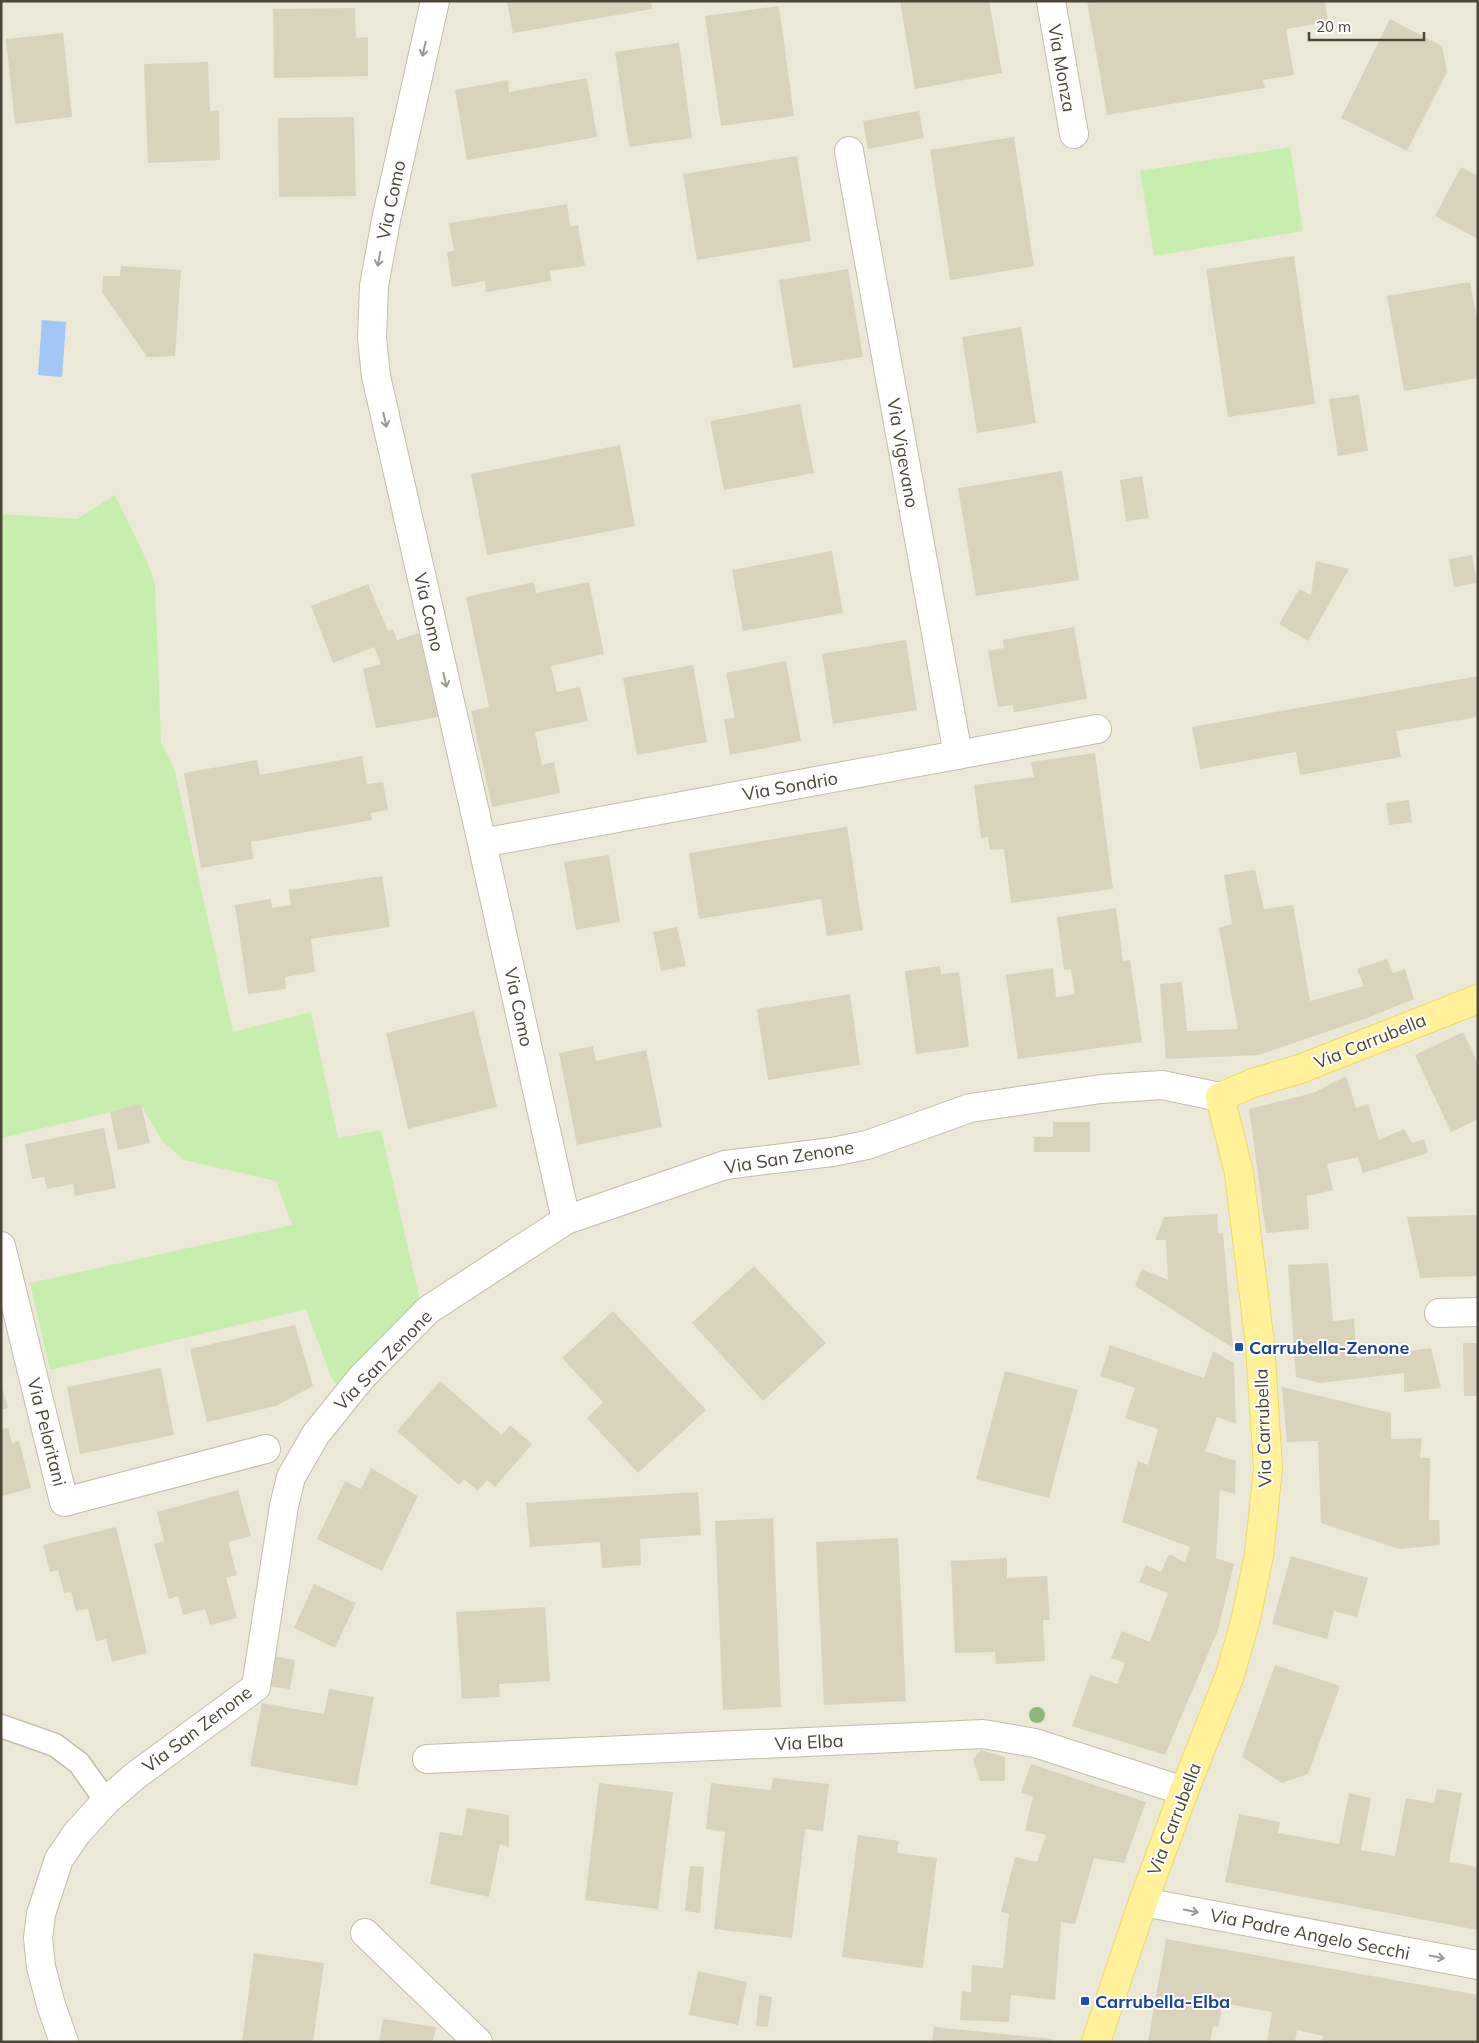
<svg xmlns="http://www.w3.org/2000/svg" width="1479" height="2043" font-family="Mulish,sans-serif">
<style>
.residential{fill:#ebe8d7}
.green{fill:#c8eeaf}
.water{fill:#a2c7f7}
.building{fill:#d9d3be}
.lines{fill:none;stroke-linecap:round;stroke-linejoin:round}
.service-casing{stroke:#c3beab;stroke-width:25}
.minor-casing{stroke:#c3beab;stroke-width:30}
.primary-casing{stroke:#efdb5f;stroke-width:30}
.service{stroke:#fff;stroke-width:22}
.minor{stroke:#fff;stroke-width:28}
.primary{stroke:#fff29a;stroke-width:28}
.tree{fill:#8eb67d}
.oneway{stroke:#9c9991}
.transit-dot{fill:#1a4fb4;stroke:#fff;stroke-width:2}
.labels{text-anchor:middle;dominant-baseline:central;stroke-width:4;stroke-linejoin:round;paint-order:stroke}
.street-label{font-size:18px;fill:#4b4637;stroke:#fff}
.transit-label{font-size:18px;font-weight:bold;fill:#164399;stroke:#fff;text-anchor:start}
</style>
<rect width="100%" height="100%" fill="#f6f4ea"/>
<path class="residential" d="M1 1H1478V2042H1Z"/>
<path class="green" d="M1290 147 1303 231 1154 256 1140 171Z
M115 495 147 561 155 583 161 742 174 768 233 1032 311 1012 338 1138 381 1130 420 1300 338 1386 331 1377 306 1309 50 1370 30 1283 292 1225 276 1181 184 1160 162 1141 141 1105 1 1138V514L77 519Z"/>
<path class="water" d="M42 320 66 322 62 377 38 375Z"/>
<path class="building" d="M507 1H651L652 9 513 33Z
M900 1H989L1002 73 915 89Z
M1087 1H1325L1328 22 1286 29 1294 75 1263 80 1265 88 1107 115Z
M779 6 794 116 721 126 705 16Z
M355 8 356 38 368 37V76L274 78 273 9Z
M1390 19 1442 46 1447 72 1407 151 1341 118Z
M63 33 72 117 15 124 6 39Z
M679 43 692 138 629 147 615 52Z
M208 62 210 111 219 110 220 160 148 163 144 64Z
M587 78 597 137 467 160 455 90 508 80 509 92Z
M919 111 924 138 868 149 863 121Z
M354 117 356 196 279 197 278 118Z
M1014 137 1034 266 950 280 930 150Z
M797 156 811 241 697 260 683 174Z
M1461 167 1478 176V239L1435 216Z
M567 204 570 226 578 225 585 266 550 271 551 281 486 292 485 281 452 287 447 252 454 251 449 223Z
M1294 256 1315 404 1228 417 1206 269Z
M121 266 181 270 175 356 147 357 102 292 103 276H120Z
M848 269 863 357 793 368 779 280Z
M1470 282 1478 324V378L1404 391 1387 296Z
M1021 327 1036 423 977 433 962 337Z
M1359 395 1368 451 1338 456 1329 399Z
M800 404 814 473 724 490 710 421Z
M620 445 635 526 487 555 471 474Z
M1062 471 1079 580 976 596 958 488Z
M1142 476 1149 518 1126 521 1120 480Z
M832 551 843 613 743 631 732 570Z
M1472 555 1477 583 1454 587 1449 559Z
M1316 561 1349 569 1308 641 1279 624 1299 589 1311 595Z
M534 582 536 593 589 582 604 654 551 666 557 692 580 687 588 721 535 732 542 765 554 762 560 793 492 807 471 711 489 707 466 597Z
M368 584 388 631 393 629 397 640 419 633 438 717 376 728 363 669 381 664 374 647 333 663 311 606Z
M1074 627 1087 699 1014 712 1013 705 998 707 988 651 1004 648 1003 640Z
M906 640 917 710 833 724 822 654Z
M786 661 801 741 730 755 724 719 735 718 726 673Z
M693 665 707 742 637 755 623 678Z
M1478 676V717L1396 731 1401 757 1300 775 1296 752 1200 769 1192 727Z
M1095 753 1113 889 1011 903 1004 849 990 850 988 837 981 838 974 785 1034 777 1031 762Z
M362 756 367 784 383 782 388 810 371 813 372 820 251 842 253 859 201 868 184 773 257 760 260 775Z
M1409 800 1412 822 1389 825 1386 803Z
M847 827 863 930 827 936 821 899 699 919 689 853Z
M609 855 620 922 576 930 564 862Z
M1255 870 1264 909 1293 905 1310 1001 1364 986 1357 969 1387 959 1393 973 1405 969 1414 999 1367 1018 1259 1055 1166 1059 1160 984 1182 982 1187 1031 1238 1029 1219 928 1232 924 1224 875Z
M382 876 390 927 311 939 315 972 285 977 286 989 248 994 235 905 271 899 272 908 291 905 289 890Z
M1116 908 1123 961 1130 960 1142 1042 1018 1059 1006 975 1053 968 1056 997 1075 994 1071 969 1064 970 1057 917Z
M677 927 686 966 661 971 653 932Z
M940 966 941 974 959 972 969 1047 916 1054 905 971Z
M850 994 860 1065 768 1080 757 1009Z
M474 1011 497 1107 408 1129 386 1033Z
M1463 1032 1478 1063V1119L1451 1132 1415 1055Z
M593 1046 596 1061 646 1050 662 1127 577 1145 559 1053Z
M1346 1076 1356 1108 1368 1104 1379 1140 1404 1129 1412 1143 1424 1139 1428 1153 1363 1173 1358 1157 1327 1164 1333 1190 1307 1196 1309 1229 1266 1233 1249 1109 1313 1093Z
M141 1104 150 1143 118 1150 110 1112Z
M1053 1122H1090V1152H1034V1137H1053Z
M104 1128 116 1188 75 1196 73 1184 47 1189 44 1177 32 1179 25 1144Z
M1217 1214 1218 1234 1223 1233 1233 1348 1135 1286 1142 1269 1168 1280 1166 1240H1155L1164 1217Z
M1478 1215V1276L1420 1278 1407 1217Z
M1328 1263 1333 1321 1354 1319 1357 1358 1431 1348 1441 1388 1404 1392V1373L1320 1383 1296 1377 1288 1265Z
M754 1266 826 1343 763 1401 692 1323Z
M613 1311 706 1410 638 1473 587 1418 603 1402 562 1358Z
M295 1325 313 1386 276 1406 207 1422 190 1349Z
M1463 1343H1478V1396H1464Z
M1110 1345 1204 1378 1213 1351 1234 1363 1236 1424 1217 1417 1205 1451 1236 1461 1235 1494 1220 1490 1216 1558 1234 1564 1218 1630 1165 1755 1072 1726 1090 1675 1117 1684 1125 1663 1111 1658 1122 1631 1150 1642 1168 1593 1139 1582 1146 1565 1161 1572 1169 1554 1185 1562 1190 1547 1122 1522 1138 1461 1148 1465 1158 1429 1125 1418 1135 1388 1100 1376Z
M161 1368 174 1435 80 1454 67 1387Z
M1005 1371 1078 1390 1049 1498 976 1479Z
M440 1381 502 1435 510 1425 532 1444 495 1487 487 1480 478 1491 464 1479 459 1485 397 1431Z
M1 1384 8 1408 1 1410Z
M1282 1387 1391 1413V1439L1422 1438 1420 1458H1430L1429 1520H1439L1440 1545 1399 1549 1321 1523 1318 1441 1287 1442Z
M8 1428 12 1443 19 1441 31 1488 2 1496 1 1429Z
M371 1468 418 1496 382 1571 317 1539 345 1481 361 1489Z
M238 1490 251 1536 228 1542 237 1575 226 1578 237 1618 210 1625 205 1609 183 1615 178 1596 169 1599 154 1544 164 1541 157 1512Z
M698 1492 701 1535 640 1539 641 1565 602 1568 600 1542 530 1547 526 1503Z
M773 1518 781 1707 723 1710 715 1521Z
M116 1527 147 1653 112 1662 106 1639 96 1641 88 1609 76 1611 71 1592 64 1593 58 1570 50 1572 43 1545Z
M898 1538 906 1701 824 1705 816 1542Z
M1291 1556 1368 1578 1357 1617 1334 1611 1327 1639 1272 1624Z
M1007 1558V1578L1047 1576 1050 1620H1043L1045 1661 996 1664 995 1652 955 1653 951 1561Z
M314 1584 356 1603 335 1648 294 1628Z
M545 1607 550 1681 499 1684 500 1697 462 1699 456 1612Z
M274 1656 295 1660 290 1689 269 1686Z
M1275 1665 1340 1686 1308 1774 1282 1783 1242 1757Z
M329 1689 374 1697 357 1786 250 1766 262 1703 324 1714Z
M981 1750 1005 1757V1781H980L973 1759Z
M1031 1764 1146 1802 1124 1863 1094 1858 1075 1924 1061 1922 1055 2000 1011 1995 1009 2022 960 2020 962 1991 971 1992 972 1965 1003 1968 1009 1914 1001 1912 1015 1857 1037 1862 1046 1835 1025 1830 1033 1797 1021 1792Z
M773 1778 829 1784 823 1831 805 1829 792 1938 714 1929 725 1832 706 1829 711 1783 771 1790Z
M599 1783 673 1792 658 1909 585 1900Z
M1437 1789 1462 1793 1449 1862 1478 1867V1930L1225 1882 1239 1814 1280 1822 1278 1833 1339 1844 1349 1793 1371 1798 1361 1850 1395 1856 1406 1798 1434 1803Z
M467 1808 509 1815V1847L500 1844 489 1897 430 1884 440 1832 462 1836Z
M858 1835 899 1841 897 1853 937 1858 923 1968 842 1957Z
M690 1866 704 1867 700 1913 685 1911Z
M1166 1939 1478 1995V2042H1322L1323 2036 1297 2030 1295 2042H1267L1272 2012 1222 2003 1219 2027 1213 2026 1210 2042H1148Z
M254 1953 324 1963 313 2042H242Z
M698 1971 747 1982 738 2025 689 2015Z
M759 1995 772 1997 768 2027 756 2026Z
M383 2019 436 2027 433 2042H379Z
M934 2027 1053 2039V2042H932Z"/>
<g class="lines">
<defs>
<path id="service" d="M1 1726 55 1745 79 1763 106 1801"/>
<path id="minor" d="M435 1 386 220 374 286 372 338 376 376 482 843 566 1220
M1051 1 1074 134
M849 151 958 755
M482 843 1097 729
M1 1246 64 1502 266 1449
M1439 1313 1478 1312
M427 1759 983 1734 1035 1743 1184 1791
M1143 1902 1478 1965
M365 1933 478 2042
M64 2042 51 2005 41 1967 38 1938 41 1914 59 1859 77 1833 106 1801 135 1776 256 1687 284 1506 291 1477 316 1434 361 1378 428 1310 566 1220 725 1165 832 1152 867 1145 970 1108 1101 1089 1162 1085 1220 1097"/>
<path id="primary" d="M1096 2042 1143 1902 1184 1791 1230 1675 1246 1618 1259 1555 1268 1468 1260 1345 1239 1173 1220 1097 1253 1083 1300 1069 1478 999"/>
</defs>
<use href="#service" class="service-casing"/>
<use href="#minor" class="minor-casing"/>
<use href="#primary" class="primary-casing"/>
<use href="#service" class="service"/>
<use href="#minor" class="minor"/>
<use href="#primary" class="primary"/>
</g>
<circle class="tree" cx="1037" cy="1715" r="8"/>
<defs><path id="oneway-shaft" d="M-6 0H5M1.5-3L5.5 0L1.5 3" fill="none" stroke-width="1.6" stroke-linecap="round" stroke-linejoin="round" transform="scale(1.25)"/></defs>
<g class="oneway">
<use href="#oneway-shaft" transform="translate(424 49) rotate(103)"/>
<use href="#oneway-shaft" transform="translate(379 259) rotate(100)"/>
<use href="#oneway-shaft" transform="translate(385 420) rotate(77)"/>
<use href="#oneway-shaft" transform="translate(445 680) rotate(77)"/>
<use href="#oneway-shaft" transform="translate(1191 1911) rotate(11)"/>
<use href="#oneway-shaft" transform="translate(1437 1957) rotate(11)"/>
</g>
<g class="transit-dot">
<rect x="1234" y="1342" width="10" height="10" rx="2.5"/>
<rect x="1080" y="1996" width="10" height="10" rx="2.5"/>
</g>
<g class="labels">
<g class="street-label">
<text transform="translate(1062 68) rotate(80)">Via Monza</text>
<text transform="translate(391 200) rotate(-78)">Via Como</text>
<text transform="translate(903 453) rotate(80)">Via Vigevano</text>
<text transform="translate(429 612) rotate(77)">Via Como</text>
<text transform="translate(790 786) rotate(-10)">Via Sondrio</text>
<text transform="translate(519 1007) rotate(78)">Via Como</text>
<text transform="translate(1370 1041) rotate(-22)">Via Carrubella</text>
<text transform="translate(789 1157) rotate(-9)">Via San Zenone</text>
<text transform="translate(383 1360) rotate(-46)">Via San Zenone</text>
<text transform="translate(1263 1428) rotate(-92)">Via Carrubella</text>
<text transform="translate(47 1432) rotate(76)">Via Peloritani</text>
<text transform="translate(197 1729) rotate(-37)">Via San Zenone</text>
<text transform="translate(809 1742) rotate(-3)">Via Elba</text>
<text transform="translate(1174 1819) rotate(-69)">Via Carrubella</text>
<text transform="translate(1310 1934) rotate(11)">Via Padre Angelo Secchi</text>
</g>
<g class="transit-label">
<text x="1249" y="1347">Carrubella-Zenone</text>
<text x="1095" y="2001">Carrubella-Elba</text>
</g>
</g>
<rect width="1479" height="2043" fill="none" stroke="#4b4637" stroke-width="5"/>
<path d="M1309 32v8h115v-8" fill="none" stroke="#4b4637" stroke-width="2.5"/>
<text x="1316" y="32" font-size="15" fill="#4b4637" stroke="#ffffff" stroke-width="4" paint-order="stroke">20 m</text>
</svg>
